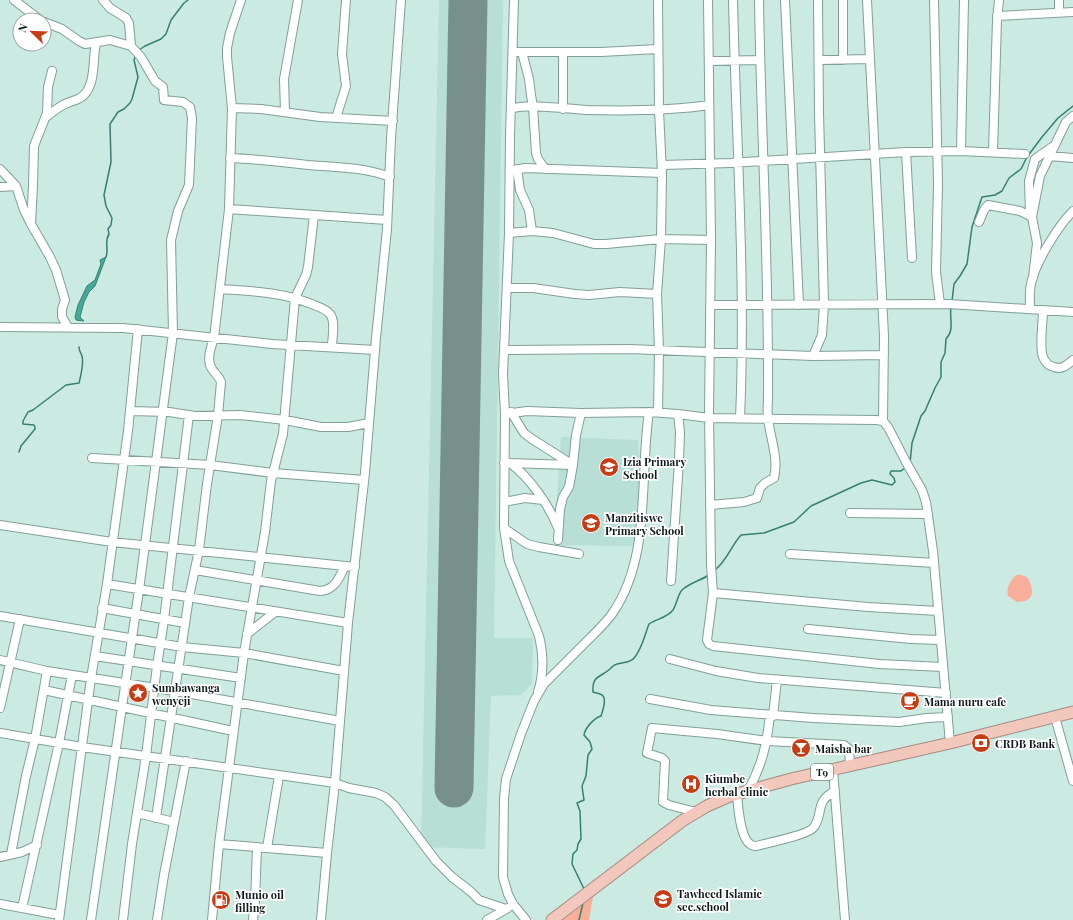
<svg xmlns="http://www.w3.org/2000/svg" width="1073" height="920" font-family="'Playfair Display',serif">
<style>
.built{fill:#b7dfd6}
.green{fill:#f9ae9a}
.water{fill:#45ab99;stroke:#358072}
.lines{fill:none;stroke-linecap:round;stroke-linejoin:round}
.stream{stroke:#358072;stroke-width:1.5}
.runway{stroke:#78908a;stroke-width:39}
.minor-casing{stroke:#819f98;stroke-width:10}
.highway-casing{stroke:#a38b83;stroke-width:13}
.minor{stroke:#fff;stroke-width:8}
.highway{stroke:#f2c7bc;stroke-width:11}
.labels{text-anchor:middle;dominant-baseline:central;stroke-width:3.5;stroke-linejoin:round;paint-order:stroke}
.shield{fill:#fff;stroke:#575f5d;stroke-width:1}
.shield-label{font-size:10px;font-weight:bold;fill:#0f1b18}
.poi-label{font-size:11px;font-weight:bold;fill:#0f1b18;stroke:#fff;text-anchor:start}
</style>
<rect width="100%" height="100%" fill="#caeae2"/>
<path class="built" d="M439 0H503L494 638H533L532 684 521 695 491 696 485 849 421 847Z
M561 437 638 440 642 496 634 546 554 545Z"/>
<path class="green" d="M1016 575H1021L1027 577C1034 589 1036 602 1017 602L1008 596C1006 588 1010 581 1016 575Z
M593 897 589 920H563Z"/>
<path class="water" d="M106 257 95 286 89 292 84 302 80 317 84 321 76 320 75 317 78 305 87 286 95 280 101 264 100 260Z"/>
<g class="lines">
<path class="stream" d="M139 50 145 46 161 39 166 34 171 20 184 3 188 0
M106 257C109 249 104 242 109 234L108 229 111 225 112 218 106 206 104 195 111 162 110 124 118 112 124 109 130 103 132 99 138 77 134 60 136 55
M952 301 954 284 960 276 967 264 972 227 982 197 995 195 1002 191 1009 178 1021 169 1027 157 1042 137 1058 118 1073 106
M19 452 21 446 35 429V427L34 425 23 424V421L28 412 33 410 66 385 79 383C81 375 84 364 82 356 81 353 79 351 79 347
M910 463 912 443 921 416 925 411 935 388 941 377V362L945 353 946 339C955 330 949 318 951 307
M715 570C727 561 731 546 741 535L764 533 794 522 811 506 861 483 872 480 892 485 895 482 894 478 890 474 891 471H901L905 468
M584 889 572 864 573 854 577 850 578 844 581 839 580 811 577 803 584 800 582 786 586 776 588 755 592 749 590 742 584 735C585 728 594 718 601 716 603 710 608 696 600 694 597 693 595 693 593 692 592 675 600 678 610 669 612 667 613 665 617 664 623 662 630 663 634 658 642 649 645 634 649 624 656 619 667 618 673 610 677 604 677 596 682 590 688 584 701 580 709 575
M579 920 583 903"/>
<path class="runway" d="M454 788 468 0"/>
<defs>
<path id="minor" d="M14 0 40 20
M514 0 510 136 509 233 503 374 505 414 504 528 509 561 539 636C544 656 544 673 538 692
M708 0 711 240 709 412 711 565 713 593 868 607 938 611
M733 0C736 139 746 279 740 419
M785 0 799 305
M843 0V60
M867 0 884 336 883 421
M934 0 938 184 936 272 940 304
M1059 12V0
M997 16 1073 12
M44 22 62 29 79 41 85 44 110 40 131 46
M514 52H601L658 49
M522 52 529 79 531 95 533 107 536 153 538 159 545 169
M563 52V109
M819 60 870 59
M709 61 760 60
M232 108 261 109 320 117 393 121
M511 109C529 103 567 109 587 110 628 111 669 111 709 105
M285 112 284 79 298 0
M45 118C51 113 56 109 63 105 68 102 75 101 80 98 97 88 92 59 96 43
M336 118 346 86 342 54 346 0
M961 151 964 0
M906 152 912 258
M993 152 997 20 999 0
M1049 156 1073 158
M230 158C256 159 282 162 308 165 335 167 364 167 390 177
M662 165 730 163 906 152 961 151 1025 154
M0 169 16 186 24 210 31 224 50 257 56 270 65 300 62 309V317L68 327
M517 169 520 190 529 210 532 231
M510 171 525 168 662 173
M0 187 16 186
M229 209 387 220
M1030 213 1029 181 1035 159 1052 147
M314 215 308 267 306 275 295 298 283 434 271 481 265 532 244 653 344 671
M979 222 984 210 988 205 1020 211 1032 217
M31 223 33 186 34 146 47 113 48 87 52 71
M509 233 532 231 553 233 594 244H606L661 239 711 240
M1033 278 1037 243 1032 217 1040 176 1066 122 1073 116
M508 288H533L575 294 589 295 620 292 657 294
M220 289C251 291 284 292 314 305 319 307 326 309 330 314 336 321 332 338 332 347
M710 305 949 304 1073 312
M1030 309C1030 301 1029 292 1031 284 1035 263 1058 226 1073 211
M1043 311C1043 322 1039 347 1043 357 1045 362 1049 366 1054 367 1062 370 1067 365 1073 360
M0 327 123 328 272 344 375 350
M504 350 629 349 813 356 884 355
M813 356 822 335 824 304 819 113 818 0
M130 411 169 412 195 416 240 415 285 420 321 427H348L369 423
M511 412 524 433 532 439 573 465 569 487 563 497 560 509 558 540
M658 412 659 350 657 294 661 239 662 173 659 110 658 0
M505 414 527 411 581 413 649 412 678 414 709 418 876 420 883 421 888 427 906 462 922 490 926 502 933 551 950 743
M92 458 210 465 273 473 364 480
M504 463 573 465 576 435 581 413
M510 463C530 478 549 505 558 528
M504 502 525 498 543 500
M710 505 744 502 757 498 760 488 765 483 774 478C779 458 770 438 768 418 767 411 768 404 768 397 769 265 761 132 759 0
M850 513 928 514
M0 525 112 542 355 567
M504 528 527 544 539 547 579 554
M790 554 934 563
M195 570 320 591C335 590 339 578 345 566
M671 581 679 461 680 432 678 414
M107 584 348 623
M713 593 707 640 709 644 713 646 879 664 943 667
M102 608 185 623
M0 616 182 647 244 653 219 844 212 920
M808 629 911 639 941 640
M247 634 275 612
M95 656 241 678
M670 659 716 671 758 678 946 693
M0 660 47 671 175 691 340 721
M44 690 233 731
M650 699 711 710 813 718 899 722 927 718 948 717
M0 708 20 619
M773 716 777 680
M1055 717 1073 781
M0 733 82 747 335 783 349 788 376 793 385 797 394 805 436 861 452 877 470 891 479 900 506 909
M833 770 845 920
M748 791C762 765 767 744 770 715
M737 794C738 806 740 837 750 844 751 845 754 846 756 846 767 843 809 835 814 827 824 813 814 802 835 791
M696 812 669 805 663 802 665 761 662 758 647 753 652 728 717 734 767 741 844 745 849 749 850 765
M137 813 174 822
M156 818 189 597 199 550 207 484 218 415 221 382C219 376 215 374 212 369 206 360 211 347 214 338L229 209 232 108 227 57V48L230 33 241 0
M219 844 327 853
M267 848 279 776
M11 854 26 776 35 739 47 671
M0 857 22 852 37 845
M0 904 59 915
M22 908 59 743 72 675
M59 920 91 678 107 584 128 431 138 329
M91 920 139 590 173 333 171 240 178 211 189 185 192 118 190 107 183 102 164 100 163 87 155 81 141 57 131 46 129 23 126 18 110 8 103 0
M123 920 132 844 146 756 157 666 164 620 189 415
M157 920 164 875 186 761
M253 920 255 902 257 847
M321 920 327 853 335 783 348 623 365 473 376 338 387 229 391 138 401 0
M487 920 508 908
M526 920 513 904 508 894 503 877 504 798 506 779 521 734 534 701 544 684C557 671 570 658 583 645 593 635 604 625 612 614 652 557 639 477 649 412"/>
<path id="highway" d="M552 920 682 821 707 806 730 796 791 779 950 743 1073 712"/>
</defs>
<use href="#minor" class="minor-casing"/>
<use href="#highway" class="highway-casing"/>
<use href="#minor" class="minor"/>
<use href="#highway" class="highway"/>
</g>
<defs>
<symbol id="school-disc" viewBox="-11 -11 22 22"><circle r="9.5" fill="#c63d15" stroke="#fff"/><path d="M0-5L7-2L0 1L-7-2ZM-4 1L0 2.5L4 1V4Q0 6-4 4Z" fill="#fff"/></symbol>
<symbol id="sight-disc" viewBox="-11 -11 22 22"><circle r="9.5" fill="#c63d15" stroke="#fff"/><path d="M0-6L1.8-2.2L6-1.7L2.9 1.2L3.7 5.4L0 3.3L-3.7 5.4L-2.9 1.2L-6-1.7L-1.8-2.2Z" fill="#fff"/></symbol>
<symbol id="cafe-disc" viewBox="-11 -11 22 22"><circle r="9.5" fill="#c63d15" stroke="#fff"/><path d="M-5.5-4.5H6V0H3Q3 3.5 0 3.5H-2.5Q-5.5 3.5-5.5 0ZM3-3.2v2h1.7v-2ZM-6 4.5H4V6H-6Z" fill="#fff"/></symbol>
<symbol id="bank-disc" viewBox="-11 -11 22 22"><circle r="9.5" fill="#c63d15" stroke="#fff"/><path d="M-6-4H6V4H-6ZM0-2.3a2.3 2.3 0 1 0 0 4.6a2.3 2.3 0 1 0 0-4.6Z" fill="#fff"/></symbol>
<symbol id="bar-disc" viewBox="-11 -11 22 22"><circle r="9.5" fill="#c63d15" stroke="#fff"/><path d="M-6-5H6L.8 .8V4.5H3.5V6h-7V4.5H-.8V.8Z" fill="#fff"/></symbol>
<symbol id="hospital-disc" viewBox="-11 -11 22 22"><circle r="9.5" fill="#c63d15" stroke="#fff"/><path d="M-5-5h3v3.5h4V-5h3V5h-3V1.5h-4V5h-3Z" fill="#fff"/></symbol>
<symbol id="fuel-disc" viewBox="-11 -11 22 22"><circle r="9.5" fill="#c63d15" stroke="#fff"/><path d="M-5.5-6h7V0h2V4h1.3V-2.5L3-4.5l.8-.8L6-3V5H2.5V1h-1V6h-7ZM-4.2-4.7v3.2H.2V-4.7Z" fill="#fff"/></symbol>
</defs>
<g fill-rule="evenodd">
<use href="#school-disc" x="598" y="456" width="22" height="22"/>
<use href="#school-disc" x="580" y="512" width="22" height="22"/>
<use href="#sight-disc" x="127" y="682" width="22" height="22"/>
<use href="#cafe-disc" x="899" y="690" width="22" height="22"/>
<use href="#bank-disc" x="970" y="732" width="22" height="22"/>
<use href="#bar-disc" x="790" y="737" width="22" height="22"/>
<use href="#hospital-disc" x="680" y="773" width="22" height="22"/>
<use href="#school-disc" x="652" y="888" width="22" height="22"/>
<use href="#fuel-disc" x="210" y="889" width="22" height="22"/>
</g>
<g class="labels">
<rect class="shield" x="811" y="764" width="22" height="16" rx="3"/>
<g class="shield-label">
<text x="822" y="772">T9</text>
</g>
<g class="poi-label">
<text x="623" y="461">Izia Primary<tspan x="623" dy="13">School</tspan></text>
<text x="605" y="517">Manzitiswe<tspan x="605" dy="13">Primary School</tspan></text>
<text x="152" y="687">Sumbawanga<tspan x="152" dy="13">wenyeji</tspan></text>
<text x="924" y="701">Mama nuru cafe</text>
<text x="995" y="743">CRDB Bank</text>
<text x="815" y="748">Maisha bar</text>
<text x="705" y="778">Kiumbe<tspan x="705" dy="13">herbal clinic</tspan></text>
<text x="677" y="893">Tawheed Islamic<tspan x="677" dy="13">sec.school</tspan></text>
<text x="235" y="894">Munio oil<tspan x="235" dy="13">filling</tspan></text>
</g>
</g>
<g transform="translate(32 32) rotate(293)"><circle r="19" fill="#ffffff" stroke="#9fa4a3"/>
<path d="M0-3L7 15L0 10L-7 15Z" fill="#c63d15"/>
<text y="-6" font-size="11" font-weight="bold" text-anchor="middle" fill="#0f1b18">N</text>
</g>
</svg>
